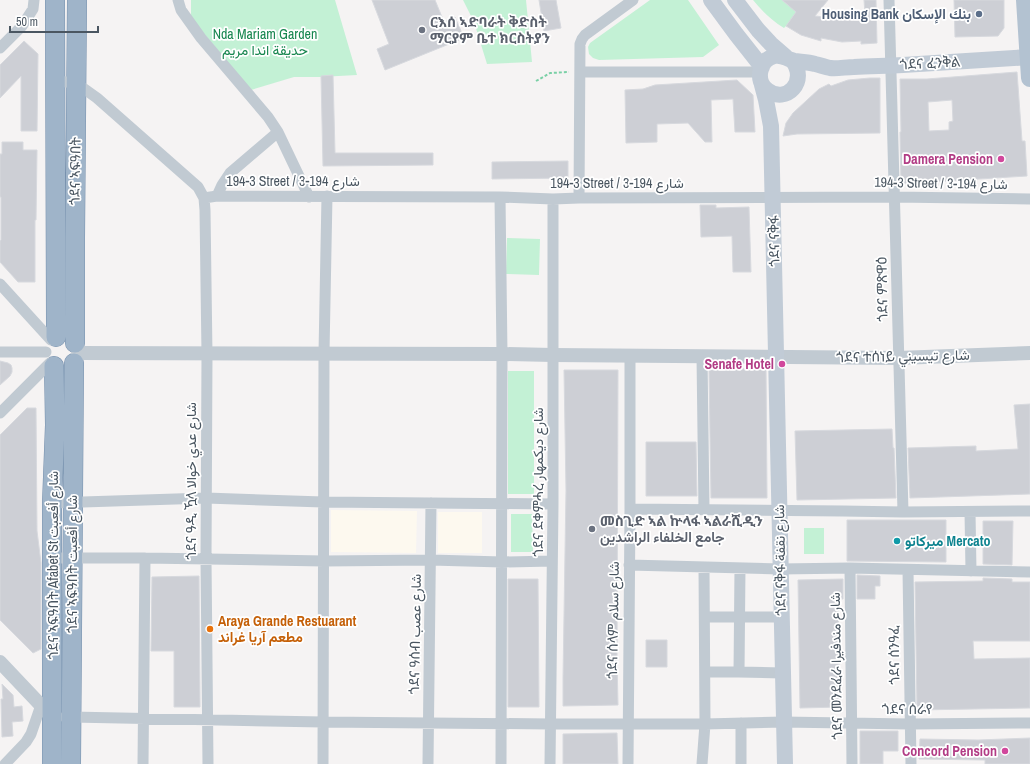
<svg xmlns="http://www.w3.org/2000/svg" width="1030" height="764" font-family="'Archivo Narrow',Vazirmatn,'Noto Sans Ethiopic',sans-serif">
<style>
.commercial{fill:#fdf9ef}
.green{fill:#c3f1d5}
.building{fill:#cdcfd5;stroke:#d7d9de;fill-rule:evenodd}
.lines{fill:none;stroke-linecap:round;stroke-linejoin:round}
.trunk-casing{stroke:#7690ad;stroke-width:20}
.path{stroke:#7ad0a6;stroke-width:2;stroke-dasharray:3 2;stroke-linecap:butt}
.minor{stroke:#c1cad2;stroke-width:11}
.tertiary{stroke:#c1cad2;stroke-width:14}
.secondary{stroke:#c1cbd6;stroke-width:16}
.primary{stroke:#b3c2d1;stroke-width:18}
.trunk{stroke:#9fb4c9;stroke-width:19}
.service-dot{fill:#5c6f8a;stroke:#fff;stroke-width:1.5}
.worship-dot{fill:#6b7280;stroke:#fff;stroke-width:1.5}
.hotel-dot{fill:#d1479c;stroke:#fff;stroke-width:1.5}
.culture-dot{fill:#0f9aa8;stroke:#fff;stroke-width:1.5}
.food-dot{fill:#e8710a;stroke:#fff;stroke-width:1.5}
.labels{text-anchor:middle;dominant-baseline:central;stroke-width:3.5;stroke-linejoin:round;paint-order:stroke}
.service-label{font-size:14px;font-weight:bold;fill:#4e5e75;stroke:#fff;text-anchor:end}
.worship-label{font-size:14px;font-weight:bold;fill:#5b616d;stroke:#fff;text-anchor:start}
.park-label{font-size:14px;fill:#17864f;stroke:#fff}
.street-label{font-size:14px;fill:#4a5661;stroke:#fff}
.hotel-label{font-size:14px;font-weight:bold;fill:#b23c85;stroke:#fff;text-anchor:end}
.culture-label{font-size:14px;font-weight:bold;fill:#0d838f;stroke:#fff;text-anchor:start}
.food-label{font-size:14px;font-weight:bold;fill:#c56008;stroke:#fff;text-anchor:start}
</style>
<rect width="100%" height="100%" fill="#f5f3f3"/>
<path class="commercial" d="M331 510 417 511 416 553 331 552Z
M438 512H482V553H438Z"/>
<path class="green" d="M191 0H335L357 75 320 77H294L251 90 191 18Z
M463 0H526L532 62 487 64 474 22Z
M650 0H688L719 45 703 57 599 60 593 58 589 54 588 47 590 43Z
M753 0H782L789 6 792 4 799 9 786 26 784 28C771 20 762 11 753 0Z
M507 238 540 239 539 275 506 274Z
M508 371H534V494H508Z
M511 514H532L533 552H511Z
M804 528H824V554H804Z"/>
<path class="building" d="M372 0H435L444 22 455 17 464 38 385 70 377 49 389 44Z
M539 0H556L561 28 544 31Z
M782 0H828L815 16 844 19H861V14H865L864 0H876L877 43 861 44V41L842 42 821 38V41L801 35 786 26 796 12Z
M954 0H1004V28L998 36 955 37Z
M24 41 38 54 37 131H21V76L0 98V65Z
M1017 72 1022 141H1025L1027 176 901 184 900 132H901L900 79H927ZM952 100 953 121 949 122V130L929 131 928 102Z
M333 75 335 153H433V165L323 166 321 76Z
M870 78H880V133L797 134 783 136 786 123 793 113 819 89 829 84 831 86 848 80Z
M737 80 753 95 755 132H735L733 99 711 100 712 142H705L688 123 657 124V142L626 143 625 90 643 89 655 85Z
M2 142H23V150H37L36 220H35V282H18L0 262V241L1 240V197H0V154H2Z
M568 161V178L492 179V162Z
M700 205H716V208L749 207 751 272H733L732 236 701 237Z
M0 361 8 363 11 365 12 368V372L10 376 0 385Z
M766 368 767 498H711L709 370Z
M564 370H618L617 661 618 705 563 706V678L566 490Z
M1030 404V494L910 498 908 448 976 446V451L1018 449 1014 405Z
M27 408H36L37 531 41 563V649L33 653 0 620V435Z
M892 429 893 448H894L896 498 797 500 795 431Z
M646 442H696L697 496H646Z
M847 520H946V562L847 561Z
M983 521H1013L1012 565 983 564Z
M857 575 880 576V586H875V599H857Z
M199 576 200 707H174V651H151L152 577Z
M983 578 1012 579V582H1030V641H973L974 659 1030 658V708L917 710 915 582 983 581Z
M508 579H538L539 707H508Z
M843 579V599H838L840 707 800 708 798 580Z
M646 640H667V667H646Z
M2 684 13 695 14 707 22 706 23 721 12 722 13 736 2 737 1 699H3Z
M860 731H898V751H883V764H860Z
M617 733 618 764H563V734Z
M1030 738V764H985V760L919 759 920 739 978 740Z"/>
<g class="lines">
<defs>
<path id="trunk" d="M55 0 56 321V337
M75 343V238L77 0
M52 764V503L55 425 54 366
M71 764 74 363"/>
</defs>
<use href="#trunk" class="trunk-casing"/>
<path class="path" d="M536 81 550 73 569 72"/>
<path class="minor" d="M178 0 181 10 201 38 268 117 278 132 309 197
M889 0 903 512
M0 48 22 26 33 9 34 0
M580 72H760
M56 81 76 83 97 98 198 187 204 198 205 210 207 354 206 559 208 764
M217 196 222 185 230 173 278 132
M500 197 502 354 501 764
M204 198 217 196 500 197 553 199 579 198 895 197 1030 199
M579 198 580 44 582 39 585 35 633 0
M0 284 51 340
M0 352H46
M702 356 704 510
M0 413 50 363
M52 503 206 498 323 502 553 504
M630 509 843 511 903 512 1030 511
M970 512 971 571
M52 558H145L324 561 431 560 502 562 552 561
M629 565 780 569 850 568 1030 572
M850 568 852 764
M908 570 911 764
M705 617H781
M705 672H739L782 673
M739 672 740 568
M71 717 323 722 551 724H705L783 722 910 724 1030 723
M741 723V764
M5 764 26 742 31 734 41 705
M143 764 145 558
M323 764 324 353 327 196
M428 764 431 503
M550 764 553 504V199
M628 764 630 509V356
M702 764 705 724 704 567"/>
<path class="tertiary" d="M78 353 502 354 553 355 898 358 1030 353
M0 662 52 717H56"/>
<path class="secondary" d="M711 0 736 34 762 67
M735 0 758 30 771 44 786 57
M792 60C809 81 786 105 767 90 755 81 759 60 774 56 783 54 786 59 794 61 801 62 808 62 815 64 820 65 825 67 830 68 837 69 846 67 854 67 870 66 886 66 903 65 945 62 988 60 1030 57
M762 85 766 100 771 126 785 764"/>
<path class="primary" d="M1025 0 1030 78"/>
<use href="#trunk" class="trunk"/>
</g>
<circle class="service-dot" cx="979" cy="14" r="4"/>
<g class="worship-dot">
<circle cx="422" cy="30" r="4"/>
<circle cx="592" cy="529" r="4"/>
</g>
<g class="hotel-dot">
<circle cx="1001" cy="159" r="4"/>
<circle cx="782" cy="364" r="4"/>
<circle cx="1005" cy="751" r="4"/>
</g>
<circle class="culture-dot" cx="897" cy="541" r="4"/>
<circle class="food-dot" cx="210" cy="629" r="4"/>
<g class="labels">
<g class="service-label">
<text x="971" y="14">Housing Bank بنك الإسكان</text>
</g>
<g class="worship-label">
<text x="430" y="22">ርእሰ ኣድባራት ቅድስት<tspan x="430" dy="16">ማርያም ቤተ ክርስትያን</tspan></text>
<text x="600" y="521">መስጊድ ኣል ኵላፋ ኣልራሺዲን<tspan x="600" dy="16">جامع الخلفاء الراشدين</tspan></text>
</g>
<g class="park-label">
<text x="265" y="34">Nda Mariam Garden<tspan x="265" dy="16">حديقة اندا مريم</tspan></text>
</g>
<g class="street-label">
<text transform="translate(930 63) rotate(-3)">ጎደና ፈንቅል</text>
<text transform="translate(75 171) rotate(-89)">ጎደና ኣፍዓበት</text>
<text x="293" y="181">194-3 Street / شارع 194-3</text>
<text x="617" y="183">194-3 Street / شارع 194-3</text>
<text transform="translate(941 183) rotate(1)">194-3 Street / شارع 194-3</text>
<text transform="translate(774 241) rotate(-91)">ጎደና ናቅፋ</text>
<text transform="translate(882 289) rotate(-91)">ጎደና ምጽዋዕ</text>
<text transform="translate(903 356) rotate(-1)">ጎደና ተሰነይ شارع تيسيني</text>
<text transform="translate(191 481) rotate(-90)">ጎደና ዓዲ ዃላ شارع عدي خوالا</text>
<text transform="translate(538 482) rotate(-90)">ጎደና ደቀምሓረ شارع ديكمهار</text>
<text transform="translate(780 560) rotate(-91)">ጎደና ናቅፋ شارع نقفة</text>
<text transform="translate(72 564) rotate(-90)">ጎደና ኣፍዓበት شارع أفعبت</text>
<text transform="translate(53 565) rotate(-90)">ጎደና ኣፍዓበት Afabet St شارع أفعبت</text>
<text transform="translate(613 620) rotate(-89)">ጎደና ሰላም شارع سلام</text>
<text transform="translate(415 634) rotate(-89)">ጎደና ዓሰብ شارع عصب</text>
<text transform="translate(894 655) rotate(-91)">ጎደና ሰንዓፈ</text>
<text transform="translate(836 666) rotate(-91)">ጎደና መንደፈራ شارع مندفيرا</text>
<text x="907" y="709">ጎደና ሰራየ</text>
</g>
<g class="hotel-label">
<text x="993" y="159">Damera Pension</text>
<text x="774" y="364">Senafe Hotel</text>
<text x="997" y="751">Concord Pension</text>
</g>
<g class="culture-label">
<text x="905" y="541">ميركاتو Mercato</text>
</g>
<g class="food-label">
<text x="218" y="621">Araya Grande Restuarant<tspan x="218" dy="16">مطعم آريا غراند</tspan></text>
</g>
</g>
<path d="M10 26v6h88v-6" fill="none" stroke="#4a5661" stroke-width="2"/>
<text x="16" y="26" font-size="12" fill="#4a5661" stroke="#ffffff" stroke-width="3" paint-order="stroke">50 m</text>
</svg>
